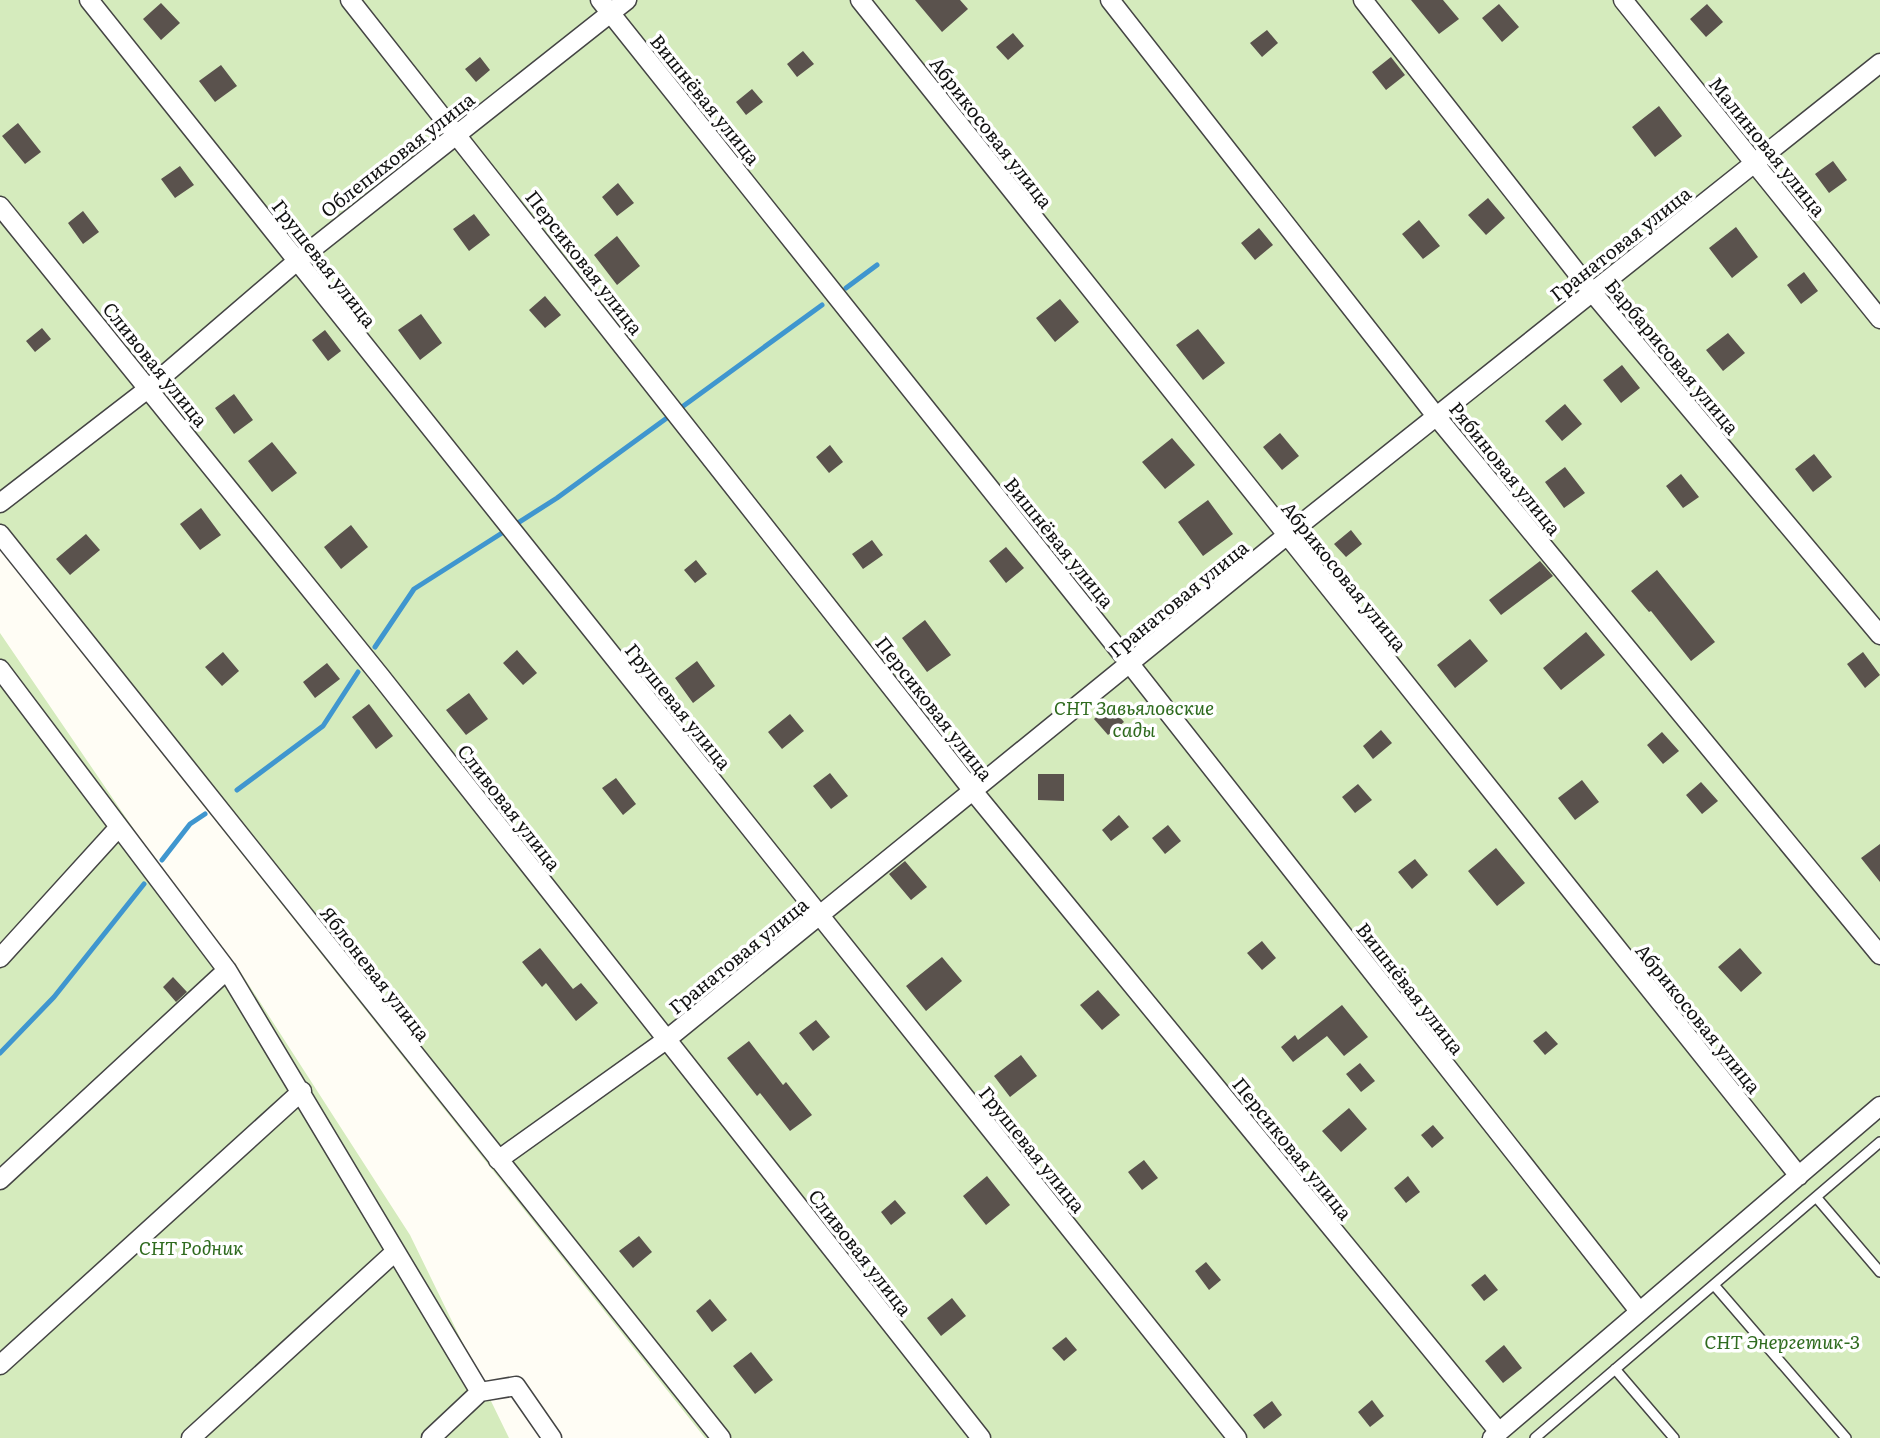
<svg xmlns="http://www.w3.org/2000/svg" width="1880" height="1438" font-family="Literata,serif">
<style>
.green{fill:#d5ebbd}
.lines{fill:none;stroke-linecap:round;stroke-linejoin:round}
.stream{stroke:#3f96cf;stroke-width:5}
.building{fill:#5a524d}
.service-casing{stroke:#444;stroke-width:12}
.minor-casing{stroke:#444;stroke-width:21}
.service{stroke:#fff;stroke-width:9}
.minor{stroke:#fff;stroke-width:18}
.labels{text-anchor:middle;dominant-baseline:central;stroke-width:7;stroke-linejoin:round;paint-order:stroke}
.street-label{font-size:19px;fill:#111;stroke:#fff}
.park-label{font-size:19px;font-style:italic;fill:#2f6b1f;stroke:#fff}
</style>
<rect width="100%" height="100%" fill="#fffdf5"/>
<path class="green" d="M0 0H1880V1438H705L0 549Z
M0 633 148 850 238 968 410 1235 509 1438H0Z"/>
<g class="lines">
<path class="stream" d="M846 288 877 265
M375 647 414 589 557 498 822 305
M237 790 323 726 358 672
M162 860 190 824 205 814
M0 1053 54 997 144 884"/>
</g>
<path class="building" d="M915 0H960L968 9 942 32Z
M1411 0H1443L1459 19 1439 34Z
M161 3 180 23 161 40 143 19Z
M1499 4 1519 27 1502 42 1482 18Z
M1707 4 1723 22 1706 37 1690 19Z
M1267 30 1278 43 1262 57 1250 43Z
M1013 33 1024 46 1008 60 996 47Z
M803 51 814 64 797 77 787 64Z
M480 57 490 70 476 82 465 69Z
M1391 57 1405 75 1386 90 1372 72Z
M221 65 237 86 215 102 199 81Z
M752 89 763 102 746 115 736 102Z
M1659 106 1682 136 1655 157 1632 127Z
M18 123 41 152 25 164 2 136Z
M1833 161 1847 180 1829 193 1815 174Z
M180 166 194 185 175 198 161 179Z
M618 183 634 203 617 216 602 197Z
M1488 198 1505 218 1486 235 1468 215Z
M83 211 99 232 83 244 68 223Z
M474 214 490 235 469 251 453 229Z
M1419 220 1440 246 1423 259 1402 234Z
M1736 227 1758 257 1732 278 1709 248Z
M1259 228 1273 245 1255 260 1241 243Z
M617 236 640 266 617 285 594 255Z
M1804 272 1818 291 1801 304 1787 285Z
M545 296 561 315 545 328 529 310Z
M1060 299 1079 322 1055 342 1036 318Z
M421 314 442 343 420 360 398 330Z
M42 328 51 339 35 352 26 341Z
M1198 329 1225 363 1203 380 1176 345Z
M325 330 341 351 328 361 312 340Z
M1728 333 1745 353 1723 371 1706 350Z
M1622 365 1640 388 1621 403 1603 380Z
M234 394 253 420 234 434 215 408Z
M1565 404 1582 424 1562 441 1545 421Z
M1280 433 1299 456 1282 470 1263 447Z
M1172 438 1195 465 1165 489 1142 462Z
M272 442 297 473 272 492 248 461Z
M830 445 843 462 829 473 816 457Z
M1814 454 1832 477 1813 492 1795 469Z
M1565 467 1585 493 1564 508 1545 482Z
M1681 474 1699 497 1683 508 1666 486Z
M1208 500 1233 534 1203 556 1178 522Z
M201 508 221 535 200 550 180 524Z
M351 525 368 547 341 569 324 547Z
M1351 530 1362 544 1346 557 1334 544Z
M86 534 100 550 70 575 56 559Z
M872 540 883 555 863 569 852 554Z
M1006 547 1024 568 1006 583 989 561Z
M696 560 707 574 695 583 684 570Z
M1540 561 1553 576 1501 615 1489 600Z
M1657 570 1715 642 1691 661 1651 611 1649 612 1631 591Z
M925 620 951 655 927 672 902 638Z
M1586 632 1605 655 1561 690 1543 668Z
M1470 639 1488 661 1455 688 1437 665Z
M517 650 537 673 523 685 503 663Z
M223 652 239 671 222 686 205 667Z
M1863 652 1880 675 1865 688 1847 664Z
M697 661 715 686 693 703 675 678Z
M327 663 340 679 315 698 303 682Z
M469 693 488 719 466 735 446 710Z
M369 704 393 736 376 749 352 717Z
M1110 705 1124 722 1108 735 1094 719Z
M790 714 804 731 782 749 768 732Z
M1381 730 1392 743 1373 759 1363 746Z
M1662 732 1679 751 1663 764 1647 745Z
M830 773 848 796 831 809 813 786Z
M1038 774H1064V801L1038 800Z
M616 778 636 804 623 815 602 788Z
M1582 780 1599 802 1575 820 1558 798Z
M1701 782 1718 801 1702 814 1686 795Z
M1358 784 1372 800 1355 813 1342 797Z
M1119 815 1129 827 1111 841 1102 830Z
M1168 825 1181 841 1165 854 1152 838Z
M1880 844V882L1861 858Z
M1496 848 1525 883 1497 906 1468 871Z
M1415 859 1428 875 1412 889 1398 872Z
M905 861 927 887 911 900 889 874Z
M1262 941 1276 958 1262 970 1247 953Z
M540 948 573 989 581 983 598 1003 576 1021 546 983 542 987 522 962Z
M1740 948 1762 973 1741 992 1718 967Z
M942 957 962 981 926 1011 906 986Z
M173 977 187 992 176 1002 163 987Z
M1098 990 1120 1015 1102 1030 1080 1005Z
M1342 1005 1368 1037 1344 1056 1327 1036 1293 1062 1281 1047 1295 1035 1298 1040Z
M816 1020 830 1037 813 1051 799 1033Z
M1546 1031 1558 1044 1545 1055 1533 1041Z
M749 1041 783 1085 786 1082 812 1115 790 1131 760 1093 757 1096 727 1058Z
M1021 1055 1037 1076 1010 1097 994 1076Z
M1360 1063 1375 1081 1361 1092 1346 1074Z
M1349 1108 1367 1129 1341 1152 1322 1131Z
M1433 1125 1444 1138 1432 1148 1421 1135Z
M1144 1160 1158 1178 1142 1190 1128 1172Z
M987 1176 1010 1205 986 1225 963 1196Z
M1408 1176 1420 1192 1406 1203 1394 1188Z
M895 1200 906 1213 891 1225 881 1212Z
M639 1236 652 1252 633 1268 619 1251Z
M1206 1262 1221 1280 1209 1290 1195 1271Z
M1485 1274 1498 1290 1484 1301 1471 1285Z
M952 1298 966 1316 941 1336 927 1318Z
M710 1299 727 1320 712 1332 696 1311Z
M1066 1337 1077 1350 1064 1361 1052 1348Z
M1504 1345 1522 1368 1503 1383 1485 1361Z
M751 1352 773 1380 755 1394 733 1366Z
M1372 1400 1384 1416 1370 1427 1358 1412Z
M1272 1401 1282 1415 1264 1429 1253 1415Z"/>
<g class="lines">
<defs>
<path id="service" d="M1816 1197 1880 1272
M1714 1285 1846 1438
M1615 1369 1674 1438
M1535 1438 1880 1142"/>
<path id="minor" d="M89 0 1237 1438
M350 0 973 791 1499 1432
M600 0 1130 664 1639 1311
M860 0 1799 1176
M1110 0 1436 416 1880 955
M1363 0 1592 292 1880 635
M1623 0 1880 319
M0 206 381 677 981 1438
M0 503 149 388 297 261 627 0
M0 534 721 1438
M0 669 227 970
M0 958 119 827
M498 1160 666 1040 1286 536 1880 63
M0 1180 227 970 480 1392
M0 1365 302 1091
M191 1438 395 1252
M431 1438 480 1392 516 1386 552 1438
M1492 1438 1880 1106"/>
</defs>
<use href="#service" class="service-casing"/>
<use href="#minor" class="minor-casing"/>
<use href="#service" class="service"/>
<use href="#minor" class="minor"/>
</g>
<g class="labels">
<g class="street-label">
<text transform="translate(706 99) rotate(51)">Вишнёвая улица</text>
<text transform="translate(992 132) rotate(52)">Абрикосовая улица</text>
<text transform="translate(1768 146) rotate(51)">Малиновая улица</text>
<text transform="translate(397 154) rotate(-38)">Облепиховая улица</text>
<text transform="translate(1620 243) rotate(-38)">Гранатовая улица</text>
<text transform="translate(585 262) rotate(52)">Персиковая улица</text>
<text transform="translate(325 263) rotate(52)">Грушевая улица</text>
<text transform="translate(1673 356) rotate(50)">Барбарисовая улица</text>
<text transform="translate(156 364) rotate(51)">Сливовая улица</text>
<text transform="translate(1506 468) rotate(51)">Рябиновая улица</text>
<text transform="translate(1060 542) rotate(51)">Вишнёвая улица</text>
<text transform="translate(1345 576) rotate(51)">Абрикосовая улица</text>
<text transform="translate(1178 598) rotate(-39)">Гранатовая улица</text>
<text transform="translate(679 706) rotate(51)">Грушевая улица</text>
<text transform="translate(935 708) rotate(52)">Персиковая улица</text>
<text transform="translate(510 807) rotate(52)">Сливовая улица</text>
<text transform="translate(738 955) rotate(-39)">Гранатовая улица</text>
<text transform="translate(376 973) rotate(52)">Яблоневая улица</text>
<text transform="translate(1411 988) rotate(52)">Вишнёвая улица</text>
<text transform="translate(1699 1018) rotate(51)">Абрикосовая улица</text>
<text transform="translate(1293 1148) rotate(51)">Персиковая улица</text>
<text transform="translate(1033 1149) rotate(51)">Грушевая улица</text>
<text transform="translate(861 1252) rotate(52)">Сливовая улица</text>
</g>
<g class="park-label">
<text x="1134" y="707">СНТ Завьяловские<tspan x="1134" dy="22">сады</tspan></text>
<text x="191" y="1247">СНТ Родник</text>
<text x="1782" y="1341">СНТ Энергетик-3</text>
</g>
</g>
</svg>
